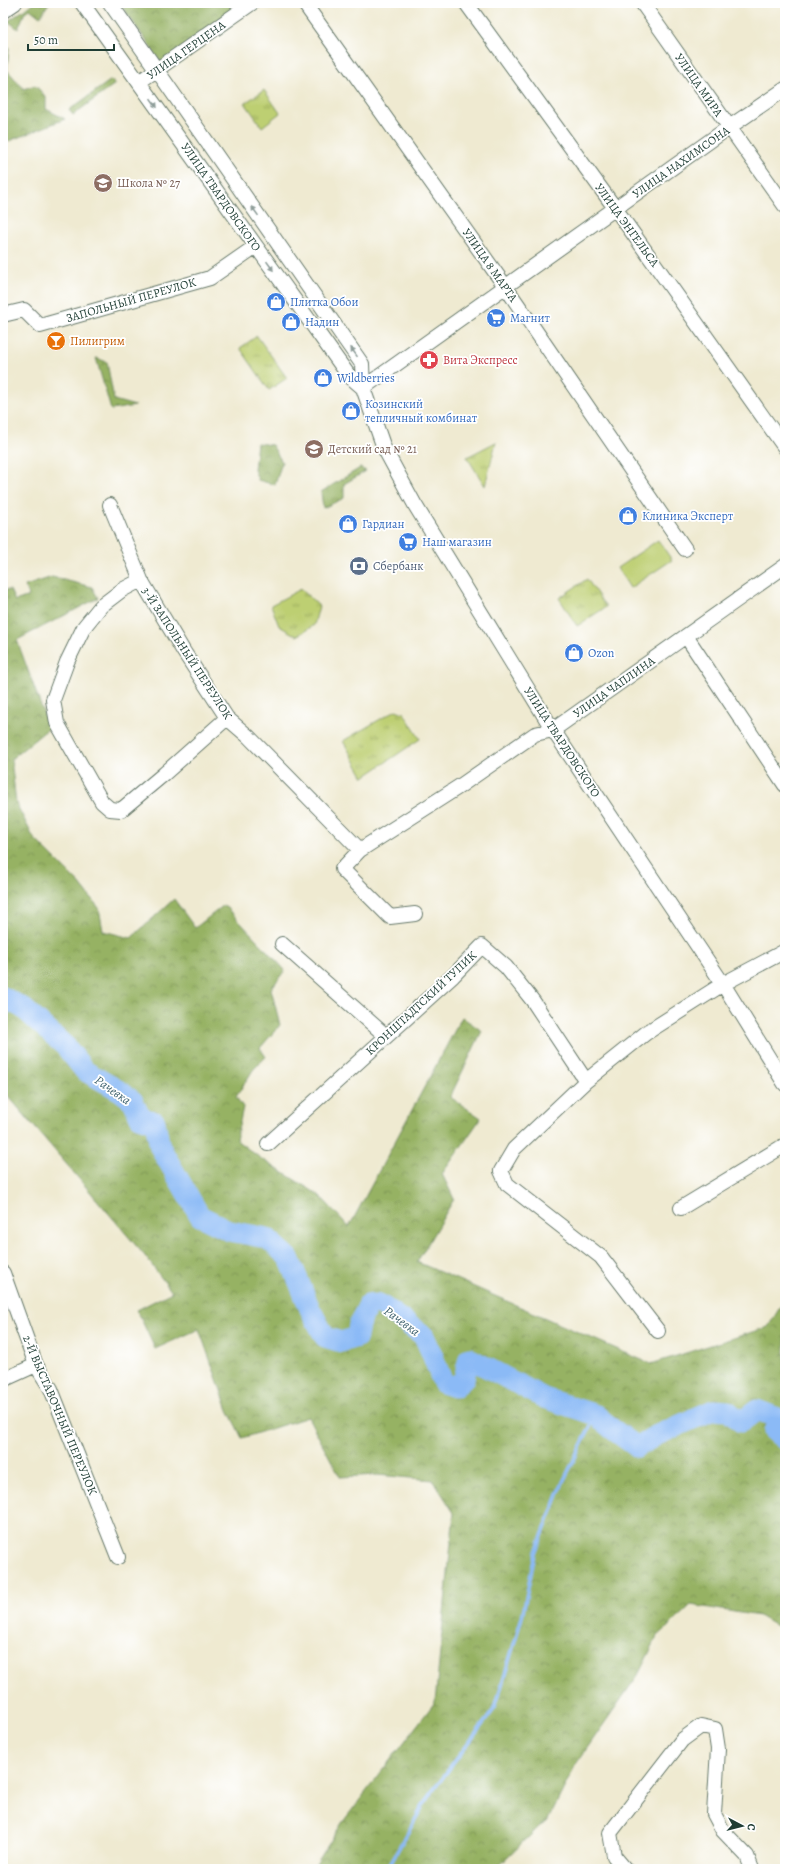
<svg xmlns="http://www.w3.org/2000/svg" width="788" height="1872" font-family="Alegreya,serif">
<style>
.grass{fill:#bdcf72;stroke:#6e8653}
.forest{fill:url(#forest-crowns);stroke:#5a784c}
.park{fill:url(#park-tufts);stroke:#6e8653}
.lines{fill:none;stroke-linecap:round;stroke-linejoin:round}
.stream{stroke:#8bbaf6;stroke-width:3.5}
.river{stroke:#8bbaf6;stroke-width:21}
.minor-casing{stroke:#687a6b;stroke-width:16}
.minor{stroke:#fff;stroke-width:14}
.oneway{fill:#8f9e9a}
.labels{text-anchor:middle;dominant-baseline:central;stroke-width:3.5;stroke-linejoin:round;paint-order:stroke}
.street-label{font-size:12px;fill:#1f3d34;stroke:#fff}
.education-label{font-size:12px;fill:#785e54;stroke:#fff;text-anchor:start}
.shop-label{font-size:12px;fill:#366cbe;stroke:#fff;text-anchor:start}
.food-label{font-size:12px;fill:#c56008;stroke:#fff;text-anchor:start}
.health-label{font-size:12px;fill:#be3a42;stroke:#fff;text-anchor:start}
.service-label{font-size:12px;fill:#4e5e75;stroke:#fff;text-anchor:start}
.water-label{font-size:13px;font-style:italic;fill:#3f626e;stroke:#fff}
</style>
<defs>
<pattern id="forest-crowns" width="20" height="18" patternUnits="userSpaceOnUse"><rect width="20" height="18" fill="#96b264"/><path d="M2 6a3 3 0 1 1 6 0M12 15a3 3 0 1 1 6 0" fill="none" stroke="#7a9253"/></pattern>
<pattern id="park-tufts" width="24" height="20" patternUnits="userSpaceOnUse"><rect width="24" height="20" fill="#bdcf72"/><path d="M3 7l-1-3M5 7V3M7 7l1-3M15 17l-1-3M17 17v-4M19 17l1-3" fill="none" stroke="#99a95e"/></pattern>
</defs>
<rect width="100%" height="100%" fill="#fff"/>
<filter id="ink" filterUnits="userSpaceOnUse"><feTurbulence type="fractalNoise" baseFrequency=".025" numOctaves="2"/><feDisplacementMap in="SourceGraphic" scale="8" xChannelSelector="R" yChannelSelector="G"/><feConvolveMatrix kernelMatrix="1 2 1 2 8 2 1 2 1" color-interpolation-filters="sRGB"/></filter>
<filter id="wash" filterUnits="userSpaceOnUse"><feTurbulence type="fractalNoise" baseFrequency=".012" numOctaves="4" result="noise"/><feDisplacementMap in="SourceGraphic" scale="16" xChannelSelector="R" yChannelSelector="G"/><feGaussianBlur stdDeviation="0.9" result="paint"/><feColorMatrix in="noise" values="0 0 0 0 0 0 0 0 0 0 0 0 0 0 0 0 0 1.4 0 .05"/><feComposite in="paint" operator="in"/></filter>
<g filter="url(#wash)">
<rect width="100%" height="100%" fill="#efead1"/>
<path class="grass" d="M658 540 672 560 630 588 617 568Z"/>
<path class="forest" d="M34 3H49L40 17 30 9 25 12 18 29 8 21Z
M120 3H244L162 64Z
M3 38 9 48 7 70 24 89 35 85 46 97V109L65 119 4 143Z
M111 80 115 84 73 115 69 110Z
M96 358 107 362 114 400 135 406 111 410Z
M257 443 272 445 282 462 275 485 258 480 254 469Z
M360 468 366 471 344 484V498L323 508 321 492Z
M52 577 92 587 98 598 17 640 49 728 11 759 16 803 33 837 79 883 99 908 103 931 131 938 174 899 195 928 224 905 285 970 271 989 280 1025 260 1048 266 1057 253 1070 236 1097 243 1107 236 1140 263 1160 319 1195 349 1227 462 1017 482 1031 450 1097 481 1118 442 1174 454 1199 417 1262 651 1364 768 1327 785 1299V1631L759 1616 691 1605 657 1637 638 1675 576 1764 547 1822 540 1826 496 1869H313L342 1823 435 1702 454 1513 433 1480 377 1475 340 1477 308 1417 242 1438 228 1410 199 1329 155 1349 137 1310 172 1292 145 1256 3 1090V590H10L15 601 29 596 25 586Z"/>
<path class="park" d="M264 90 280 113 262 127 245 103Z
M257 336 287 378 269 390 240 348Z
M496 442 485 486 467 457Z
M587 579 606 607 577 626 559 598Z
M301 589 319 606 314 625 297 636 279 626 271 605Z
M396 710 404 713 420 739 364 777 343 741Z"/>
<g class="lines">
<path class="stream" d="M387 1869 428 1797 495 1708 522 1617 535 1554 563 1482 596 1415"/>
<path class="river" d="M3 997 23 1008 66 1047 85 1071 120 1091 133 1101 140 1117 155 1122 160 1147 200 1216 230 1231 267 1238 289 1258 310 1309 325 1337 341 1342 357 1337 359 1324 369 1304 381 1305 424 1336 432 1354 443 1383 455 1387 464 1379 469 1358 544 1398 596 1415 611 1428 637 1447 655 1436 713 1410 728 1411 741 1422 757 1410 778 1418 782 1426 774 1431 785 1440"/>
</g>
</g>
<g filter="url(#ink)">
<g class="lines">
<defs>
<path id="minor" d="M82 3 349 376 363 388
M110 3 362 364 363 388 384 448 415 505 553 730 723 984 785 1084
M304 3 505 286 685 549
M466 3 615 208 785 448
M642 3 785 206
M3 11 15 3
M139 82 252 3
M3 315 24 310 40 326 210 278 256 246
M363 388 728 128 785 89
M110 505 141 580 184 652 227 718 249 737 360 850
M141 580 122 590 101 606 84 627 67 662 53 700 57 723 102 802 110 809 121 810 164 774 227 718
M686 636 785 785
M415 914 390 917 342 869 360 850 460 786 535 734 553 730 785 566
M282 944 386 1036
M268 1144 453 976 482 946 506 967 533 1001 586 1081
M681 1208 785 1145
M3 1273 36 1365 51 1389 118 1557
M658 1331 601 1257 507 1184 501 1171 514 1149 586 1081 646 1033 723 984 785 951
M3 1380 36 1365
M625 1869 614 1856 610 1833 682 1740 701 1726 715 1729 718 1749 714 1814 723 1831 747 1856 752 1869"/>
</defs>
<use href="#minor" class="minor-casing"/>
<use href="#minor" class="minor"/>
</g>
<defs><path id="oneway-solid" d="M-6-.8H1V-3.2L6.5 0L1 3.2V.8H-6Z"/></defs>
<g class="oneway">
<use href="#oneway-solid" transform="translate(154 103) rotate(55)"/>
<use href="#oneway-solid" transform="translate(255 211) rotate(-125)"/>
<use href="#oneway-solid" transform="translate(270 266) rotate(55)"/>
<use href="#oneway-solid" transform="translate(354 352) rotate(-125)"/>
</g>
</g>
<defs>
<symbol id="school-disc" viewBox="-11 -11 22 22"><circle r="9.5" fill="#8d6e63" stroke="#fff"/><path d="M0-5L7-2L0 1L-7-2ZM-4 1L0 2.5L4 1V4Q0 6-4 4Z" fill="#fff"/></symbol>
<symbol id="shop-disc" viewBox="-11 -11 22 22"><circle r="9.5" fill="#3f7fe0" stroke="#fff"/><path d="M-5-2.5h2.3a2.7 3.5 0 0 1 5.4 0H5L5.5 6h-11ZM-1.5-2.5h3a1.5 2.3 0 0 0-3 0Z" fill="#fff"/></symbol>
<symbol id="supermarket-disc" viewBox="-11 -11 22 22"><circle r="9.5" fill="#3f7fe0" stroke="#fff"/><path d="M-6-5.5h2.5l.6 2H6L4.5 2H-2.5L-4.4-4H-6ZM-1.5 3.2a1.3 1.3 0 1 0 .1 0ZM3 3.2a1.3 1.3 0 1 0 .1 0Z" fill="#fff"/></symbol>
<symbol id="bar-disc" viewBox="-11 -11 22 22"><circle r="9.5" fill="#e8710a" stroke="#fff"/><path d="M-6-5H6L.8 .8V4.5H3.5V6h-7V4.5H-.8V.8Z" fill="#fff"/></symbol>
<symbol id="pharmacy-disc" viewBox="-11 -11 22 22"><circle r="9.5" fill="#e0444e" stroke="#fff"/><path d="M-2-6h4v4h4v4h-4v4h-4v-4h-4v-4h4Z" fill="#fff"/></symbol>
<symbol id="bank-disc" viewBox="-11 -11 22 22"><circle r="9.5" fill="#5c6f8a" stroke="#fff"/><path d="M-6-4H6V4H-6ZM0-2.3a2.3 2.3 0 1 0 0 4.6a2.3 2.3 0 1 0 0-4.6Z" fill="#fff"/></symbol>
</defs>
<g fill-rule="evenodd">
<use href="#school-disc" x="92" y="172" width="22" height="22"/>
<use href="#shop-disc" x="265" y="291" width="22" height="22"/>
<use href="#supermarket-disc" x="485" y="307" width="22" height="22"/>
<use href="#shop-disc" x="280" y="311" width="22" height="22"/>
<use href="#bar-disc" x="45" y="330" width="22" height="22"/>
<use href="#pharmacy-disc" x="418" y="349" width="22" height="22"/>
<use href="#shop-disc" x="312" y="367" width="22" height="22"/>
<use href="#shop-disc" x="340" y="400" width="22" height="22"/>
<use href="#school-disc" x="303" y="438" width="22" height="22"/>
<use href="#shop-disc" x="617" y="505" width="22" height="22"/>
<use href="#shop-disc" x="337" y="513" width="22" height="22"/>
<use href="#supermarket-disc" x="397" y="531" width="22" height="22"/>
<use href="#bank-disc" x="348" y="555" width="22" height="22"/>
<use href="#shop-disc" x="563" y="642" width="22" height="22"/>
</g>
<g class="labels">
<g class="street-label">
<text transform="translate(186 50) rotate(-35)">УЛИЦА ГЕРЦЕНА</text>
<text transform="translate(699 85) rotate(55)">УЛИЦА МИРА</text>
<text transform="translate(681 162) rotate(-35)">УЛИЦА НАХИМСОНА</text>
<text transform="translate(221 197) rotate(55)">УЛИЦА ТВАРДОВСКОГО</text>
<text transform="translate(627 225) rotate(54)">УЛИЦА ЭНГЕЛЬСА</text>
<text transform="translate(490 265) rotate(55)">УЛИЦА 8 МАРТА</text>
<text transform="translate(131 300) rotate(-16)">ЗАПОЛЬНЫЙ ПЕРЕУЛОК</text>
<text transform="translate(187 653) rotate(57)">3-Й ЗАПОЛЬНЫЙ ПЕРЕУЛОК</text>
<text transform="translate(614 687) rotate(-35)">УЛИЦА ЧАПЛИНА</text>
<text transform="translate(562 742) rotate(57)">УЛИЦА ТВАРДОВСКОГО</text>
<text transform="translate(421 1003) rotate(-43)">КРОНШТАДТСКИЙ ТУПИК</text>
<text transform="translate(60 1415) rotate(67)">2-Й ВЫСТАВОЧНЫЙ ПЕРЕУЛОК</text>
</g>
<g class="education-label">
<text x="117" y="183">Школа № 27</text>
<text x="328" y="449">Детский сад № 21</text>
</g>
<g class="shop-label">
<text x="290" y="302">Плитка Обои</text>
<text x="510" y="318">Магнит</text>
<text x="305" y="322">Надин</text>
<text x="337" y="378">Wildberries</text>
<text x="365" y="404">Козинский<tspan x="365" dy="14">тепличный комбинат</tspan></text>
<text x="642" y="516">Клиника Эксперт</text>
<text x="362" y="524">Гардиан</text>
<text x="422" y="542">Наш магазин</text>
<text x="588" y="653">Ozon</text>
</g>
<g class="food-label">
<text x="70" y="341">Пилигрим</text>
</g>
<g class="health-label">
<text x="443" y="360">Вита Экспресс</text>
</g>
<g class="service-label">
<text x="373" y="566">Сбербанк</text>
</g>
<g class="water-label">
<text transform="translate(113 1090) rotate(35)">Рачевка</text>
<text transform="translate(402 1321) rotate(36)">Рачевка</text>
</g>
</g>
<rect width="788" height="1872" fill="none" stroke="#fff" stroke-width="16"/>
<g transform="translate(742 1826) rotate(97)" stroke="#ffffff" stroke-width="3" paint-order="stroke">
<path d="M0-3L7 15L0 10L-7 15Z" fill="#1f3d34"/>
<text y="-6" font-size="11" font-weight="bold" text-anchor="middle" fill="#1f3d34">С</text>
</g>
<path d="M28 44v6h86v-6" fill="none" stroke="#1f3d34" stroke-width="2"/>
<text x="34" y="44" font-size="12" fill="#1f3d34" stroke="#ffffff" stroke-width="3" paint-order="stroke">50 m</text>
</svg>
